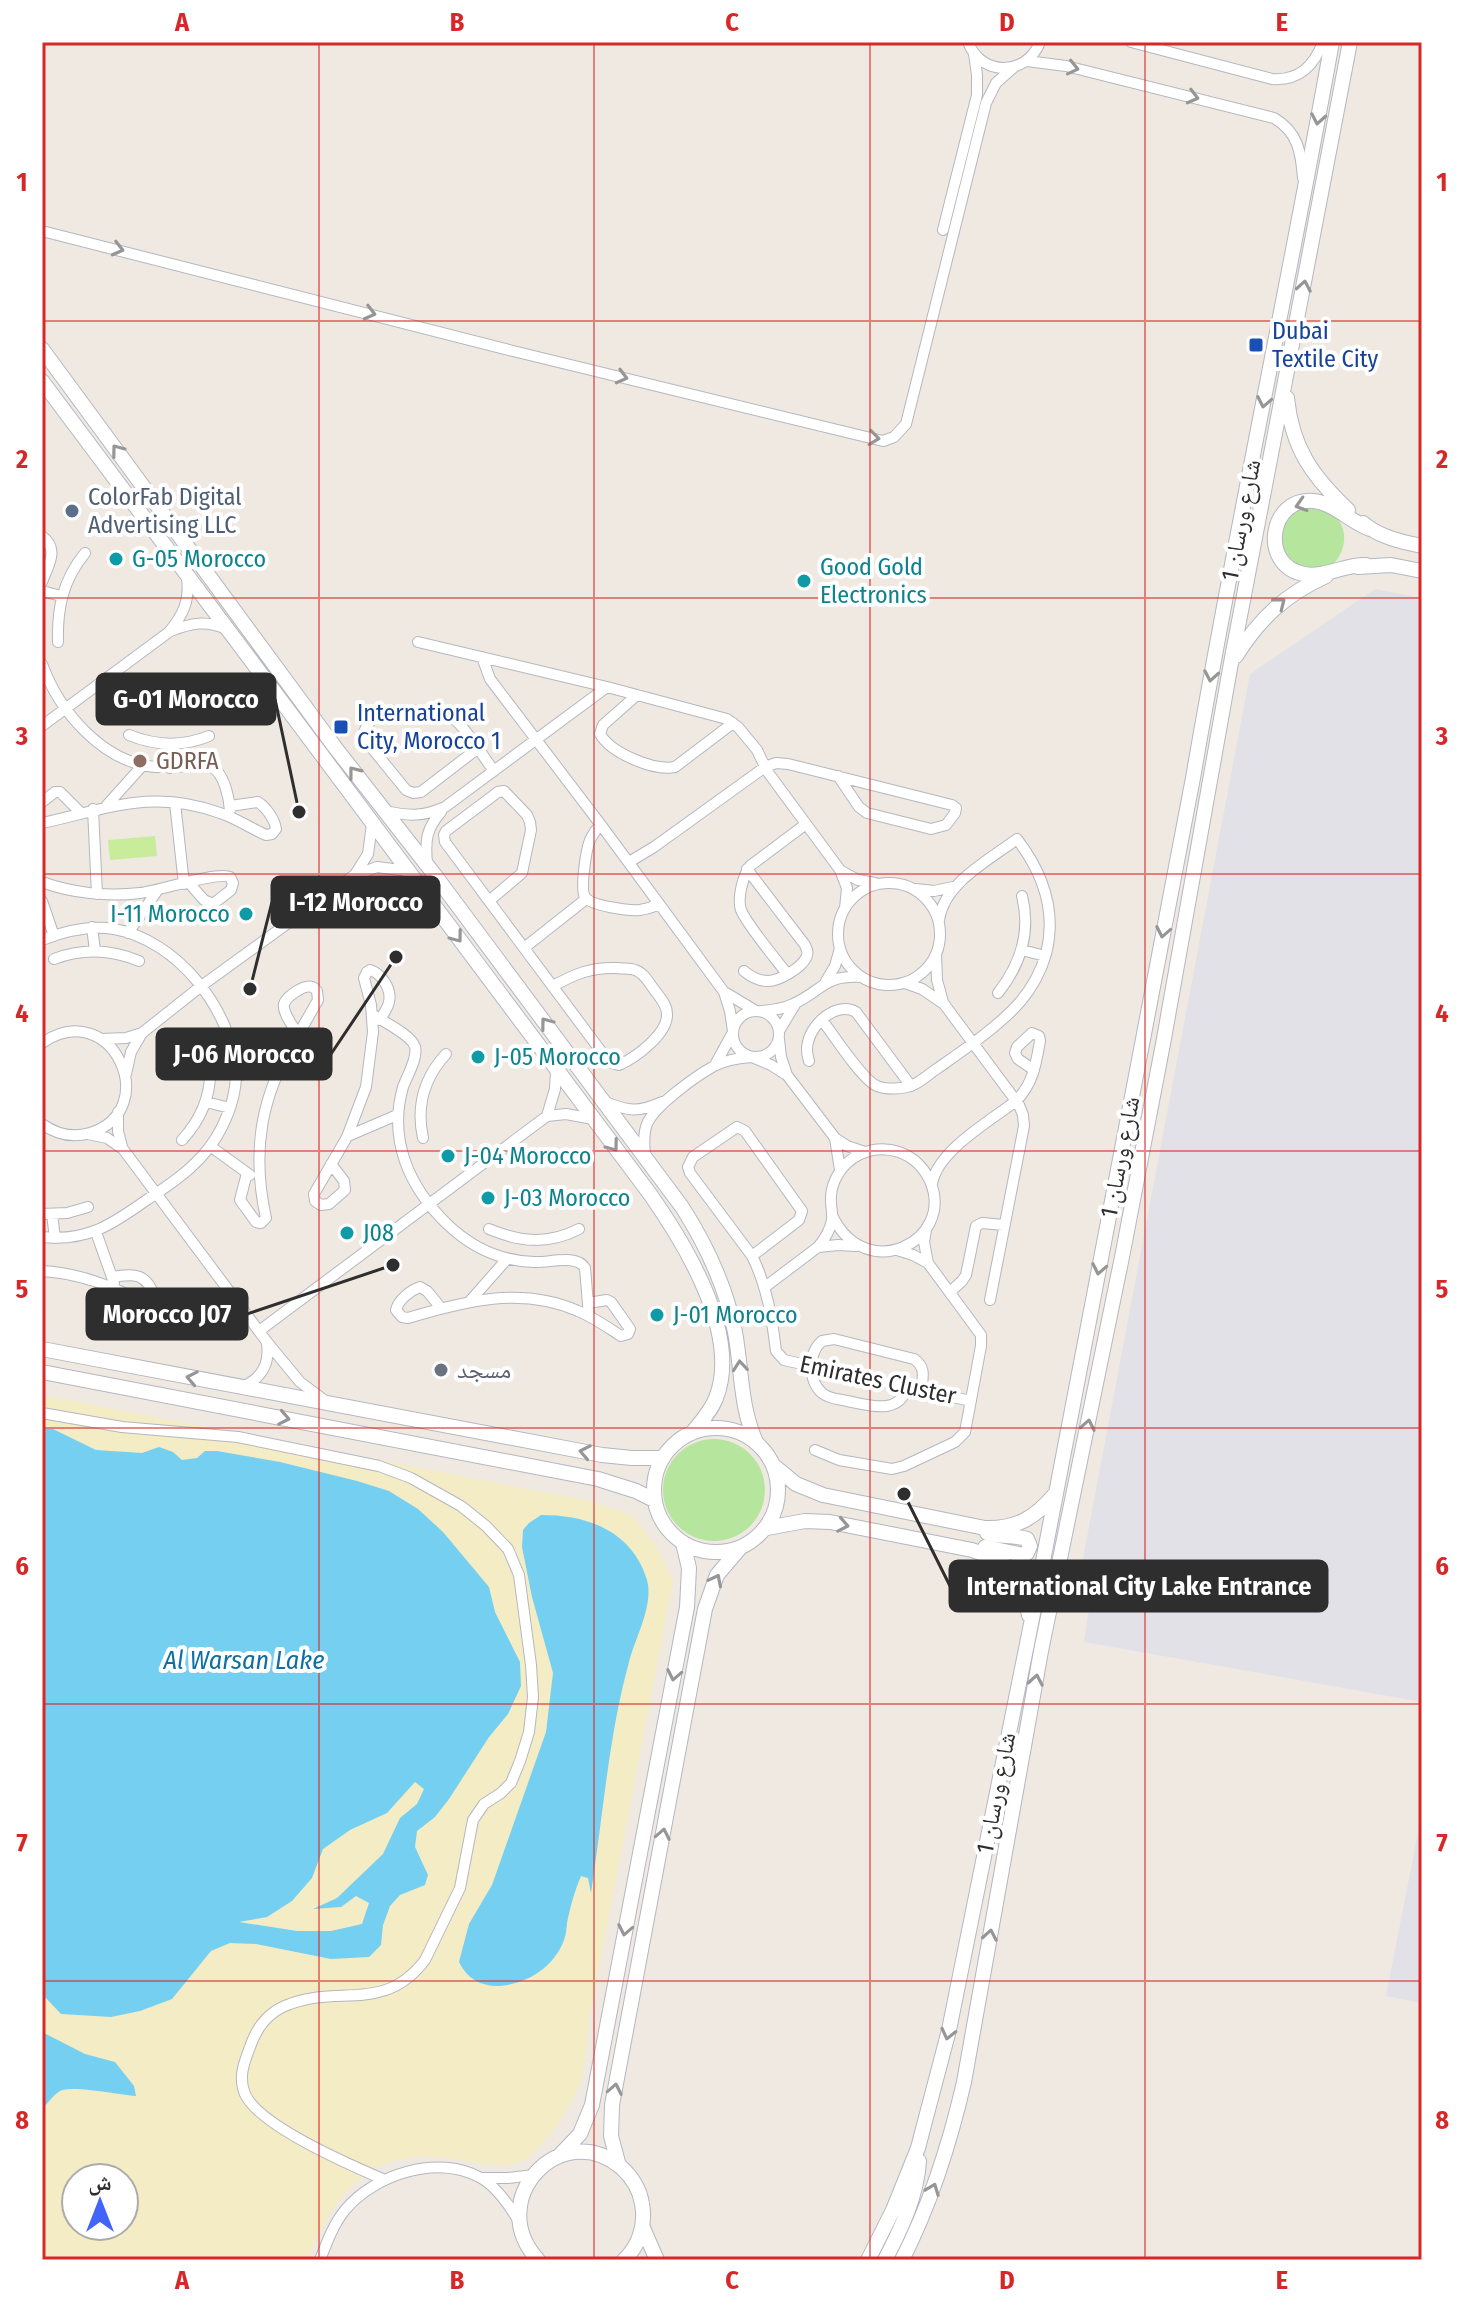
<svg xmlns="http://www.w3.org/2000/svg" width="1464" height="2302" font-family="'Fira Sans Condensed','Noto Naskh Arabic',sans-serif">
<style>
.industrial{fill:#e3e1e8}
.green{fill:#b6e59e}
.sand{fill:#f3ecc5;fill-rule:evenodd}
.pitch{fill:#c9ec9a}
.water{fill:#75cff0;fill-rule:evenodd}
.lines{fill:none;stroke-linecap:round;stroke-linejoin:round}
.street-casing{stroke:#b4b7c1;stroke-width:12}
.secondary-casing{stroke:#b4b7c1;stroke-width:16}
.street{stroke:#fff;stroke-width:10}
.secondary{stroke:#fff;stroke-width:14}
.oneway{stroke:#969696}
.grid{fill:none;stroke:#d62828;stroke-width:2;stroke-opacity:0.55}
.transit-dot{fill:#1a4fb4;stroke:#fff;stroke-width:3}
.service-dot{fill:#5c6f8a;stroke:#fff;stroke-width:3}
.culture-dot{fill:#0f9aa8;stroke:#fff;stroke-width:3}
.education-dot{fill:#8d6e63;stroke:#fff;stroke-width:3}
.worship-dot{fill:#6b7280;stroke:#fff;stroke-width:3}
.labels{text-anchor:middle;dominant-baseline:central;stroke-width:8;stroke-linejoin:round;paint-order:stroke}
.transit-label{font-size:24px;fill:#164399;stroke:#fff;text-anchor:start}
.service-label{font-size:24px;fill:#4e5e75;stroke:#fff;text-anchor:start}
.street-label{font-size:24px;fill:#2e2e2e;stroke:#fff}
.culture-label{font-size:24px;fill:#0d838f;stroke:#fff;text-anchor:start}
.education-label{font-size:24px;fill:#785e54;stroke:#fff;text-anchor:start}
.worship-label{font-size:24px;fill:#5b616d;stroke:#fff;text-anchor:start}
.water-label{font-size:26px;font-style:italic;fill:#0d6fa3;stroke:#fff}
.leader{fill:none;stroke:#2e2e2e;stroke-width:3}
.callout-dot{fill:#2e2e2e;stroke:#fff;stroke-width:3}
.callout{fill:#2e2e2e;stroke:#2e2e2e;stroke-width:3}
.callout-label{font-size:26px;text-anchor:middle;font-weight:bold;fill:#fff}
.neatline{fill:none;stroke:#d62828;stroke-width:3}
.grid-label{font-size:26px;text-anchor:middle;font-weight:bold;fill:#d62828}
</style>
<rect width="100%" height="100%" fill="#efe9e1"/>
<path class="industrial" d="M1375 589 1422 598V1702L1084 1642 1089 1610 1074 1606 1250 674Z
M1422 1812V2003L1386 1996Z"/>
<path class="green" d="M1318 506C1325 511 1335 515 1339 521 1352 539 1339 571 1316 570 1308 570 1298 565 1291 563L1280 544C1285 515 1289 511 1318 506Z
M663 1490a51 51 0 1 1 102 0a51 51 0 1 1-102 0Z"/>
<path class="sand" d="M42 1395 590 1501 631 1515 656 1545 673 1582 589 2020C587 2039 586 2061 581 2080 577 2099 538 2157 520 2162 496 2169 476 2162 453 2159 371 2146 336 2190 308 2260H42ZM76 2178H124V2226H76Z"/>
<path class="pitch" d="M155 836 157 856 110 860 108 840Z"/>
<path class="water" d="M42 1429H53L96 1450 142 1453 159 1447 173 1452 182 1460 197 1458 205 1451H217L280 1462 357 1481 389 1491 418 1509 443 1532 489 1587 495 1612 520 1662 521 1686 508 1714 489 1737 449 1799 435 1817 417 1831 415 1847 428 1875 425 1885 400 1895 390 1906 383 1925 381 1945 369 1957 331 1959 256 1944 230 1943 211 1951 172 1999 140 2011 111 2017 61 2014 45 1997H42ZM415 1782 424 1789 417 1804 400 1818 383 1854 337 1898 313 1909 341 1907 356 1896 369 1903 362 1924 331 1931H297L239 1922 267 1917 292 1901 312 1878 323 1849 350 1830 387 1813Z
M541 1515C588 1515 632 1531 647 1580 654 1605 635 1638 629 1662 609 1734 603 1815 591 1893L588 1878 581 1876C575 1890 571 1904 568 1918 566 1924 567 1931 565 1937 556 1966 528 1984 499 1986 479 1986 467 1978 459 1962L469 1924 492 1885 546 1732 553 1673 532 1597 522 1547 523 1530 529 1523Z
M42 2032 85 2054 115 2062 134 2086 136 2096C120 2095 72 2085 60 2091 53 2095 47 2104 42 2109Z"/>
<g class="lines">
<defs>
<path id="street" d="M968 42C981 77 1027 76 1040 42
M1131 42 1272 79C1299 81 1314 66 1323 42
M1027 61 1066 66 1274 118C1298 132 1301 152 1303 178
M943 230 977 95V75L974 54
M42 231 513 351 883 441 894 437 906 424 986 103 996 83 1014 67
M42 536C60 550 48 565 42 582
M42 591 61 596
M171 631C191 623 206 620 226 629
M58 642C57 608 63 580 85 553
M418 642 607 687 727 719 738 727 757 750 767 771 840 870 847 888 845 908
M482 657 490 679 601 825 724 992 730 1011 733 1031
M42 664C59 711 102 762 155 767 168 768 203 764 211 767 224 772 229 798 230 810
M637 695 603 725 600 734C611 753 653 771 675 767L733 723
M42 726 169 632C183 615 190 601 187 578
M129 735C156 746 182 747 209 736
M477 749 421 792 413 793 406 790 367 742 364 732C375 703 414 709 437 715 443 716 450 717 455 720 467 729 484 758 494 771
M170 768 172 744
M42 802 55 792H60L80 812
M175 803 184 884
M107 805 143 765
M93 809 97 894
M385 811C408 816 423 817 445 807L607 687
M42 823C107 809 153 788 220 813 236 818 250 828 266 835L272 834 276 829C275 820 266 807 258 802L230 806
M601 825C596 829 593 834 590 840 586 850 580 889 585 897 591 906 630 911 640 910 647 909 653 907 659 904
M629 862 654 847 765 767 776 763 788 764 952 805 956 808 955 813 946 825 931 829 867 813 859 807 838 776
M427 863C425 841 426 829 441 812
M841 871 858 880 875 883
M356 873 368 854 372 824
M42 882C72 893 108 897 140 893 159 891 217 871 230 877L233 883 231 890 213 904 204 900 189 883
M838 934a51 51 0 1 1 102 0a51 51 0 1 1-102 0Z
M916 889 934 891 953 887
M42 901 54 936
M489 901 522 873 531 830 530 822 527 815 504 791 498 792 446 831 444 835 445 842 609 1062 619 1065C635 1058 668 1034 667 1014 667 1005 661 999 656 992 650 985 645 973 635 970 630 968 623 969 617 968 591 967 575 974 553 986
M92 927 95 951
M128 933 157 891
M42 940C65 931 89 925 114 929 177 940 233 1010 236 1074 236 1092 230 1111 222 1127 206 1160 177 1180 148 1199 113 1224 87 1242 42 1237
M524 948 586 899
M1022 950 1045 956
M936 955 937 980 943 1002
M54 959C83 948 110 949 139 961
M744 971C751 977 758 981 768 981 779 981 801 968 806 958 809 952 807 950 805 945L747 869
M787 974C776 959 747 925 741 910 737 898 743 876 750 866L806 824
M826 981 835 966 840 948
M905 983 922 989 944 1004 1019 1105 1023 1115 1024 1126 990 1300
M726 993 756 1011
M998 993C1021 964 1031 932 1022 896
M733 1034a23 23 0 1 1 46 0a23 23 0 1 1-46 0Z
M762 1011C773 1010 783 1009 793 1004 823 991 822 975 862 977
M372 1014C382 1021 412 1035 415 1047 418 1058 407 1076 403 1087 388 1140 409 1187 447 1224 471 1247 501 1261 534 1262 549 1263 577 1254 585 1268L589 1316
M822 1020C833 1034 862 1080 877 1086 886 1090 903 1089 913 1085 922 1081 930 1073 938 1068 965 1049 999 1026 1020 1002 1032 988 1041 971 1046 954 1057 911 1043 873 1017 839 989 860 944 883 939 920
M779 1031 796 1003
M101 1039 126 1038 142 1033
M779 1039 781 1057 787 1075 835 1138 847 1146 865 1152
M42 1043C112 995 164 1110 90 1133 73 1138 56 1134 42 1124
M754 1058 771 1065 785 1074
M809 1061C807 1055 806 1049 808 1042 812 1023 837 1001 856 1012L911 1086
M715 1065 732 1034
M126 1074 131 1052 142 1033 200 987 353 876 377 867 408 871
M236 1077 285 1056
M206 1102 230 1108
M605 1102C629 1111 637 1113 662 1102
M118 1112V1131L122 1147
M547 1116 555 1089 556 1070
M88 1134 107 1138 123 1149 267 1342 300 1382 324 1400
M348 1136 397 1115
M423 1138C416 1106 424 1078 446 1054
M835 1138 840 1170
M182 1140C205 1115 214 1087 209 1054
M210 1146 250 1175
M645 1155C644 1145 643 1134 647 1124 654 1106 696 1076 714 1066 725 1060 739 1058 751 1057
M331 1164 344 1181 345 1190 329 1204 321 1205 315 1201 314 1194 347 1137 366 1087 373 1032 371 1005 364 978 367 972 370 970C381 973 392 989 389 1002 388 1008 383 1014 380 1020
M247 1173 240 1200 256 1222 261 1223 266 1218C251 1150 261 1094 298 1035 294 1027 282 1013 284 1004 286 997 304 984 312 987 314 987 315 989 317 991L318 1000 298 1035
M932 1184C937 1151 990 1121 1016 1101 1033 1084 1036 1064 1040 1041L1039 1036 1032 1033 1017 1047 1015 1053 1018 1059 1034 1070
M42 1214 67 1213 88 1207
M52 1214 55 1238
M489 1229C520 1242 548 1245 579 1229
M926 1230 924 1242 928 1263
M96 1232 114 1283
M818 1247 838 1245 856 1246
M752 1256 799 1220 802 1211 745 1131 737 1127 693 1157 688 1167 690 1173 752 1256C767 1286 772 1318 776 1351L784 1360 971 1401
M42 1271C79 1273 112 1286 145 1303H150L155 1298C147 1273 134 1273 112 1277
M765 1287 818 1247C825 1239 830 1230 832 1220 833 1214 831 1208 831 1202 830 1187 837 1173 847 1163 861 1150 881 1146 899 1152 913 1157 924 1168 930 1181 956 1241 865 1286 832 1215
M950 1292 962 1281 966 1275 976 1226 982 1223 1004 1225
M470 1301 507 1259
M441 1308 427 1291 420 1287C411 1290 398 1300 396 1310L402 1317 408 1318C465 1301 521 1286 578 1311 593 1317 607 1327 621 1336L628 1334 630 1329 611 1302 607 1300 588 1303
M259 1331 547 1116 566 1114 593 1119
M242 1387C261 1379 270 1364 267 1344
M907 1387C899 1416 869 1405 847 1401 839 1399 829 1399 822 1393 808 1380 808 1353 822 1341L834 1339 914 1359C926 1367 923 1377 921 1390
M42 1413 122 1427 238 1437 379 1466 411 1478 461 1506 486 1526 508 1549 519 1575 531 1665 533 1697 529 1732 520 1761 511 1783 501 1793 484 1804 473 1820 460 1888 425 1960C385 2013 340 1985 290 2004 269 2011 257 2026 250 2047 244 2063 238 2077 245 2094 259 2126 352 2166 385 2180
M815 1450 839 1460 892 1469 904 1466 955 1442 965 1432 981 1346V1335L928 1263 913 1255 897 1250
M481 2178H508L534 2175
M320 2260C327 2242 333 2225 345 2210 375 2174 438 2154 481 2178 497 2187 509 2205 518 2220"/>
<path id="secondary" d="M42 349 334 746 434 874 682 1207C707 1246 726 1287 735 1332 742 1370 740 1406 756 1442
M42 381 650 1194C685 1244 741 1335 716 1398 711 1411 701 1422 692 1433
M1287 398C1292 448 1312 476 1348 510
M1363 523C1379 537 1402 542 1422 546
M1366 565C1345 564 1325 578 1304 574 1259 566 1269 496 1314 501 1333 503 1351 522 1370 529
M1358 567 1391 565 1422 571
M1236 656C1259 619 1286 594 1326 576
M42 1349 602 1455 632 1458H663
M42 1372 598 1479 636 1491 654 1500
M654 1490a62 62 0 1 1 124 0a62 62 0 1 1-124 0Z
M774 1466 796 1484 823 1495 985 1528C1016 1529 1035 1518 1054 1495
M767 1528 805 1521 830 1522 972 1550C1013 1564 1020 1573 1029 1615
M985 1547 1023 1555 1027 1553 1030 1546 1027 1539C1014 1535 1000 1537 987 1533
M558 2157 580 2134 592 2105 687 1607 689 1568 683 1543
M619 2166 611 2136 612 2105 705 1609 717 1575 740 1548
M643 2228 657 2260
M538 2260C483 2200 561 2117 621 2167 632 2177 640 2190 642 2204 646 2225 639 2246 624 2260
M868 2260 893 2210 918 2148 949 2030 1031 1624 1193 778C1235 532 1288 288 1332 42
M885 2260C901 2229 917 2196 919 2161
M902 2260C931 2203 950 2143 964 2082L1041 1651 1122 1257 1163 1044 1231 663 1350 42"/>
</defs>
<use href="#street" class="street-casing"/>
<use href="#secondary" class="secondary-casing"/>
<use href="#street" class="street"/>
<use href="#secondary" class="secondary"/>
</g>
<defs><path id="oneway-chevron" d="M-2-3.5L2.5 0L-2 3.5" fill="none" stroke-width="1.6" stroke-linecap="round" stroke-linejoin="round" transform="scale(2)"/></defs>
<g class="oneway">
<use href="#oneway-chevron" transform="translate(1073 68) rotate(13)"/>
<use href="#oneway-chevron" transform="translate(1193 97) rotate(14)"/>
<use href="#oneway-chevron" transform="translate(1318 119) rotate(100)"/>
<use href="#oneway-chevron" transform="translate(118 249) rotate(14)"/>
<use href="#oneway-chevron" transform="translate(1304 286) rotate(-80)"/>
<use href="#oneway-chevron" transform="translate(370 313) rotate(14)"/>
<use href="#oneway-chevron" transform="translate(622 377) rotate(15)"/>
<use href="#oneway-chevron" transform="translate(1264 402) rotate(101)"/>
<use href="#oneway-chevron" transform="translate(874 438) rotate(7)"/>
<use href="#oneway-chevron" transform="translate(117 450) rotate(-127)"/>
<use href="#oneway-chevron" transform="translate(1301 505) rotate(163)"/>
<use href="#oneway-chevron" transform="translate(1280 603) rotate(-38)"/>
<use href="#oneway-chevron" transform="translate(1211 676) rotate(100)"/>
<use href="#oneway-chevron" transform="translate(354 772) rotate(-128)"/>
<use href="#oneway-chevron" transform="translate(1163 932) rotate(101)"/>
<use href="#oneway-chevron" transform="translate(457 937) rotate(53)"/>
<use href="#oneway-chevron" transform="translate(546 1023) rotate(-127)"/>
<use href="#oneway-chevron" transform="translate(613 1146) rotate(53)"/>
<use href="#oneway-chevron" transform="translate(1099 1269) rotate(101)"/>
<use href="#oneway-chevron" transform="translate(740 1366) rotate(-95)"/>
<use href="#oneway-chevron" transform="translate(192 1378) rotate(-169)"/>
<use href="#oneway-chevron" transform="translate(284 1418) rotate(11)"/>
<use href="#oneway-chevron" transform="translate(1088 1425) rotate(-79)"/>
<use href="#oneway-chevron" transform="translate(585 1452) rotate(-169)"/>
<use href="#oneway-chevron" transform="translate(843 1525) rotate(11)"/>
<use href="#oneway-chevron" transform="translate(716 1580) rotate(-63)"/>
<use href="#oneway-chevron" transform="translate(674 1675) rotate(101)"/>
<use href="#oneway-chevron" transform="translate(1036 1680) rotate(-80)"/>
<use href="#oneway-chevron" transform="translate(663 1834) rotate(-79)"/>
<use href="#oneway-chevron" transform="translate(625 1930) rotate(101)"/>
<use href="#oneway-chevron" transform="translate(990 1935) rotate(-80)"/>
<use href="#oneway-chevron" transform="translate(948 2034) rotate(103)"/>
<use href="#oneway-chevron" transform="translate(615 2089) rotate(-79)"/>
<use href="#oneway-chevron" transform="translate(933 2189) rotate(-69)"/>
</g>
<path class="grid" d="M319 42V2260M594 42V2260M870 42V2260M1145 42V2260M42 321H1422M42 598H1422M42 874H1422M42 1151H1422M42 1428H1422M42 1704H1422M42 1981H1422"/>
<g class="transit-dot">
<rect x="1248" y="337" width="16" height="16" rx="4"/>
<rect x="333" y="719" width="16" height="16" rx="4"/>
</g>
<circle class="service-dot" cx="72" cy="511" r="8"/>
<g class="culture-dot">
<circle cx="116" cy="559" r="8"/>
<circle cx="804" cy="581" r="8"/>
<circle cx="246" cy="914" r="8"/>
<circle cx="478" cy="1057" r="8"/>
<circle cx="448" cy="1156" r="8"/>
<circle cx="488" cy="1198" r="8"/>
<circle cx="347" cy="1233" r="8"/>
<circle cx="657" cy="1315" r="8"/>
</g>
<circle class="education-dot" cx="140" cy="761" r="8"/>
<circle class="worship-dot" cx="441" cy="1370" r="8"/>
<g class="labels">
<g class="transit-label">
<text x="1272" y="331">Dubai<tspan x="1272" dy="28">Textile City</tspan></text>
<text x="357" y="713">International<tspan x="357" dy="28">City, Morocco 1</tspan></text>
</g>
<g class="service-label">
<text x="88" y="497">ColorFab Digital<tspan x="88" dy="28">Advertising LLC</tspan></text>
</g>
<g class="street-label">
<text transform="translate(1241 520) rotate(-79)">شارع ورسان 1</text>
<text transform="translate(1120 1157) rotate(-79)">شارع ورسان 1</text>
<text transform="translate(878 1380) rotate(12)">Emirates Cluster</text>
<text transform="translate(996 1793) rotate(-79)">شارع ورسان 1</text>
</g>
<g class="culture-label">
<text x="132" y="559">G-05 Morocco</text>
<text x="820" y="567">Good Gold<tspan x="820" dy="28">Electronics</tspan></text>
<text x="230" y="914" text-anchor="end">I-11 Morocco</text>
<text x="494" y="1057">J-05 Morocco</text>
<text x="464" y="1156">J-04 Morocco</text>
<text x="504" y="1198">J-03 Morocco</text>
<text x="363" y="1233">J08</text>
<text x="673" y="1315">J-01 Morocco</text>
</g>
<g class="education-label">
<text x="156" y="761">GDRFA</text>
</g>
<g class="worship-label">
<text x="457" y="1370">مسجد</text>
</g>
<g class="water-label">
<text x="244" y="1660">Al Warsan Lake</text>
</g>
</g>
<path class="leader" d="M299 812L275 699M250 989L272 902M396 957L331 1054M393 1265L247 1314M904 1494L950 1586"/>
<g class="callout-dot">
<circle cx="299" cy="812" r="8"/>
<circle cx="250" cy="989" r="8"/>
<circle cx="396" cy="957" r="8"/>
<circle cx="393" cy="1265" r="8"/>
<circle cx="904" cy="1494" r="8"/>
</g>
<g class="callout">
<rect x="97" y="674" width="178" height="50" rx="8"/>
<rect x="272" y="877" width="167" height="50" rx="8"/>
<rect x="157" y="1029" width="174" height="50" rx="8"/>
<rect x="87" y="1289" width="160" height="50" rx="8"/>
<rect x="950" y="1561" width="377" height="50" rx="8"/>
</g>
<g class="callout-label">
<text x="186" y="708">G-01 Morocco</text>
<text x="356" y="911">I-12 Morocco</text>
<text x="244" y="1063">J-06 Morocco</text>
<text x="167" y="1323">Morocco J07</text>
<text x="1139" y="1595">International City Lake Entrance</text>
</g>
<rect width="1464" height="2302" fill="none" stroke="#ffffff" stroke-width="88"/>
<g transform="translate(100 2202)"><circle r="38" fill="#ffffff" stroke="#ababab" stroke-width="2"/>
<path d="M0-6L14 30L0 20L-14 30Z" fill="#4264fb"/>
<text y="-12" font-size="22" font-weight="bold" text-anchor="middle" fill="#2e2e2e">ش</text>
</g>
<rect x="44" y="44" width="1376" height="2214" class="neatline"/>
<g class="grid-label">
<text x="182" y="31">A</text>
<text x="457" y="31">B</text>
<text x="732" y="31">C</text>
<text x="1007" y="31">D</text>
<text x="1282" y="31">E</text>
<text x="22" y="191">1</text>
<text x="1442" y="191">1</text>
<text x="22" y="468">2</text>
<text x="1442" y="468">2</text>
<text x="22" y="745">3</text>
<text x="1442" y="745">3</text>
<text x="22" y="1022">4</text>
<text x="1442" y="1022">4</text>
<text x="22" y="1298">5</text>
<text x="1442" y="1298">5</text>
<text x="22" y="1575">6</text>
<text x="1442" y="1575">6</text>
<text x="22" y="1852">7</text>
<text x="1442" y="1852">7</text>
<text x="22" y="2129">8</text>
<text x="1442" y="2129">8</text>
<text x="182" y="2289">A</text>
<text x="457" y="2289">B</text>
<text x="732" y="2289">C</text>
<text x="1007" y="2289">D</text>
<text x="1282" y="2289">E</text>
</g>
</svg>
